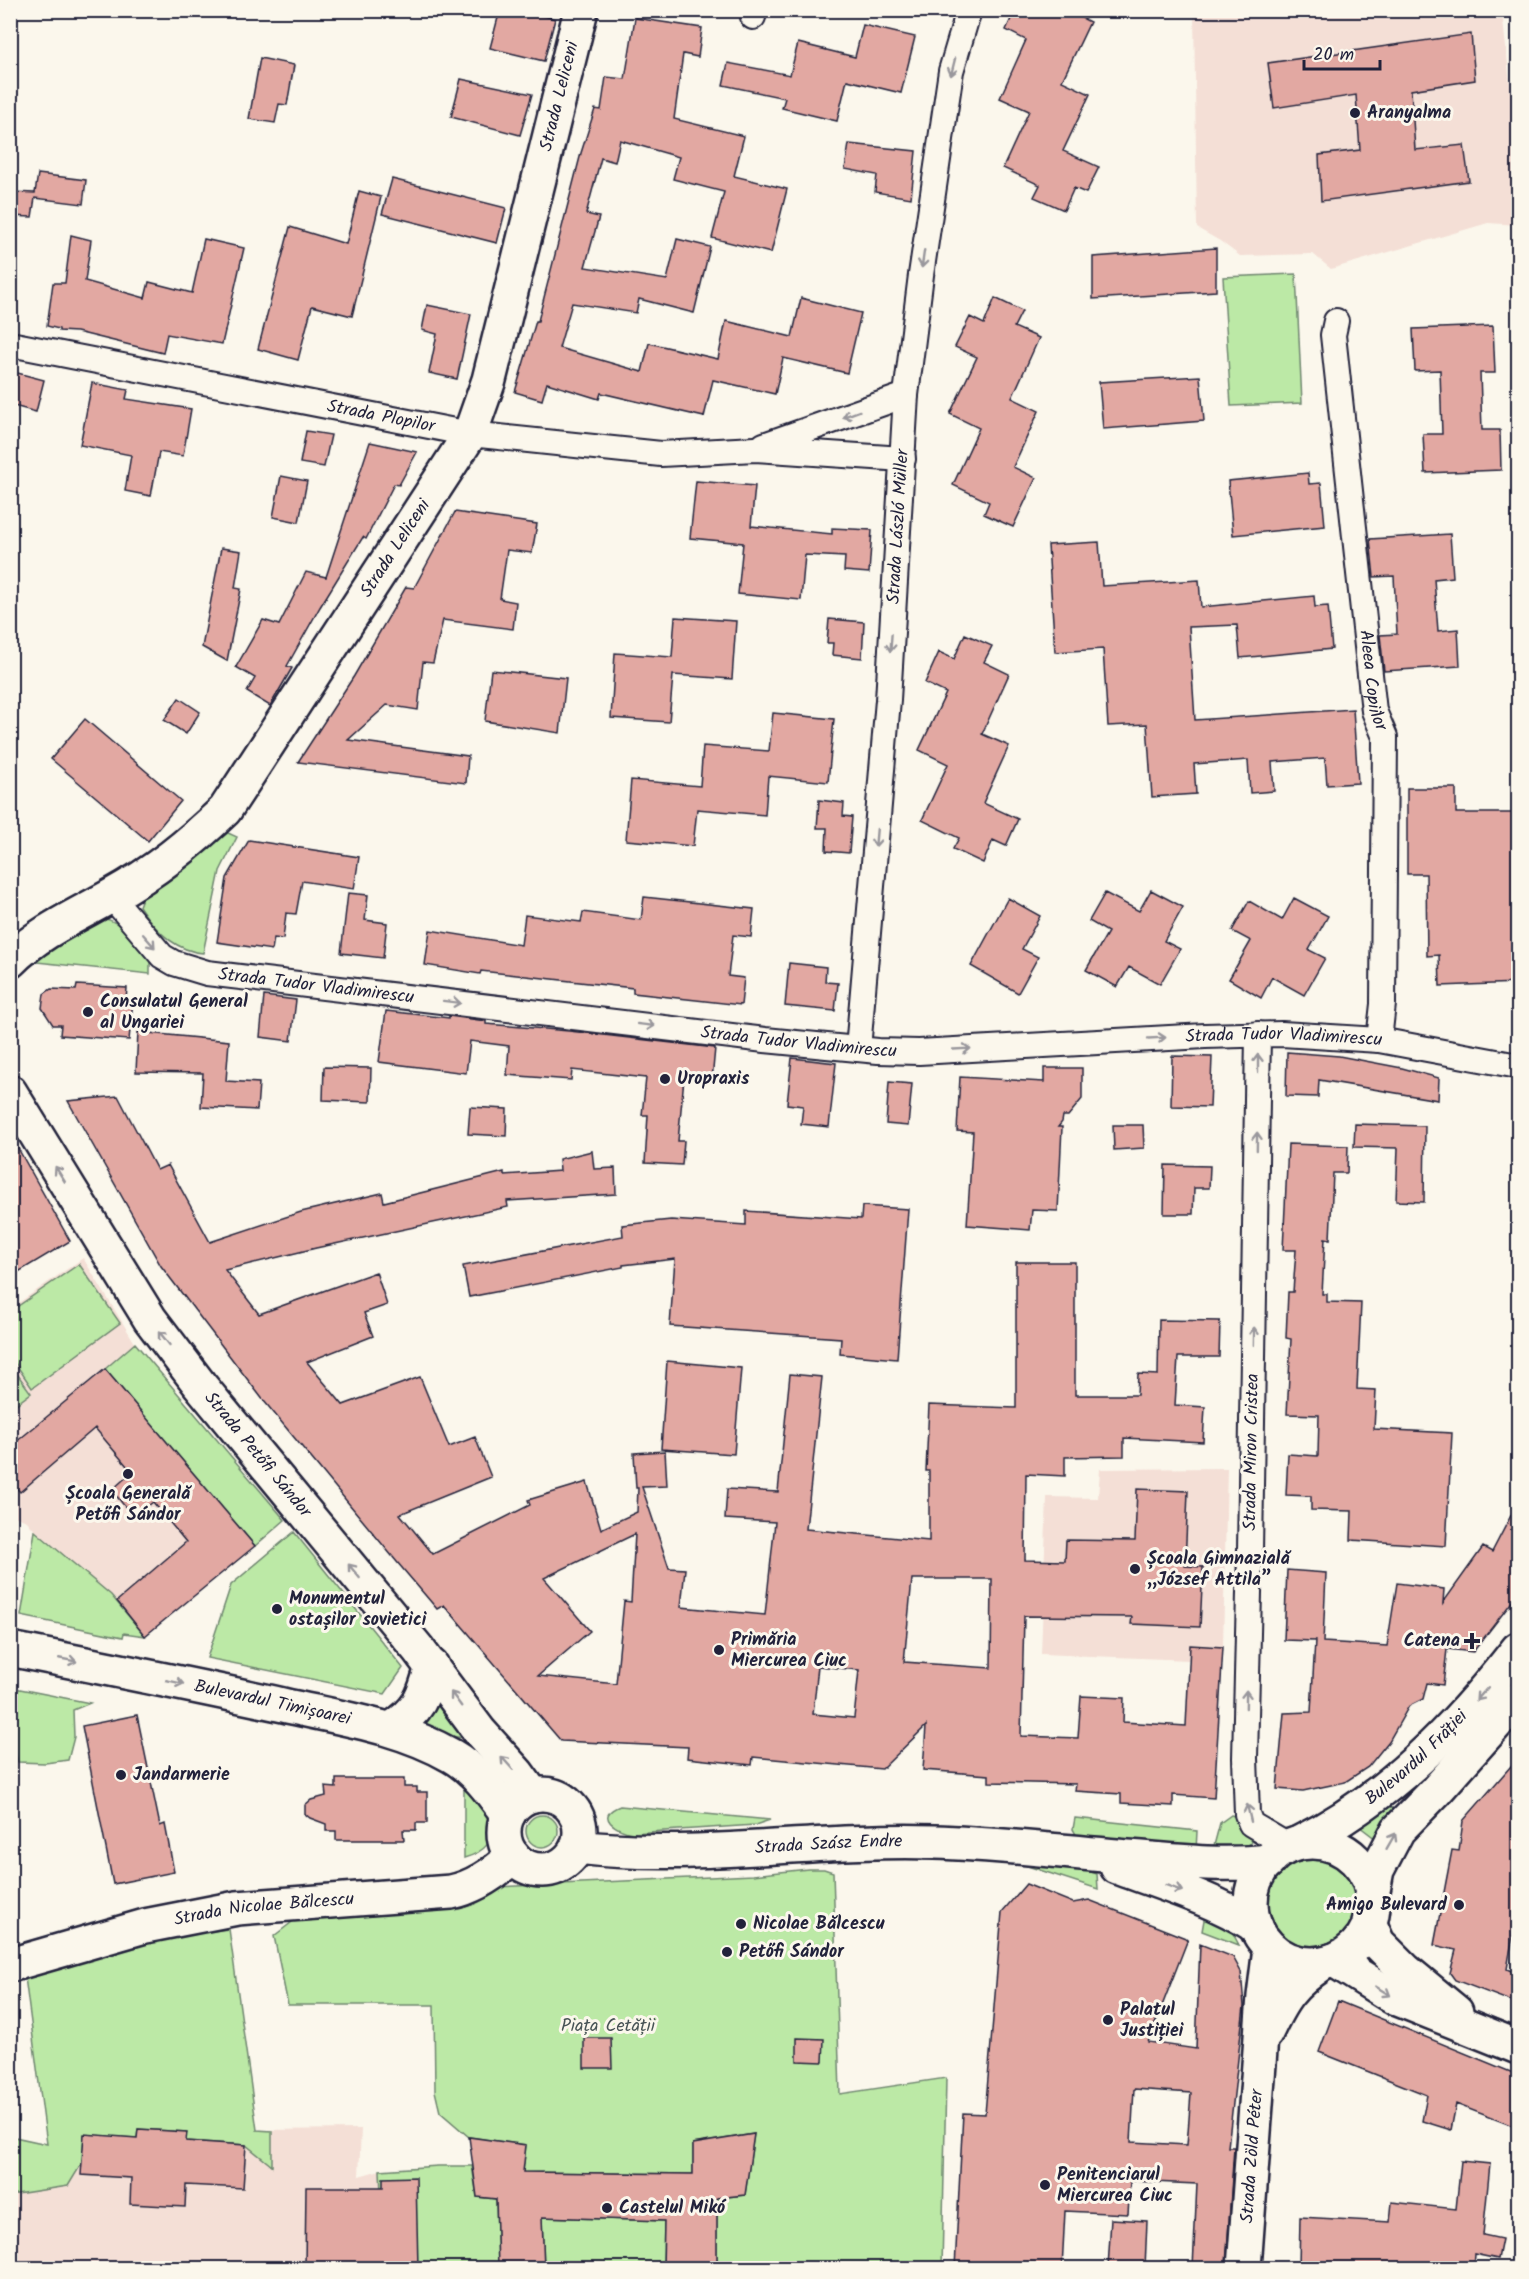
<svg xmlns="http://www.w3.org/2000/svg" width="1529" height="2279" font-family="Kalam,sans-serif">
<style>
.built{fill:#f4dfd6}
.green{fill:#bce9a6;stroke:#6f8670;stroke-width:1.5}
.building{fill:#e2a8a2;stroke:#22223b;stroke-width:1.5;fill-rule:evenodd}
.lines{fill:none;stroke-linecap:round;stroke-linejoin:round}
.street-casing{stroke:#22223b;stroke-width:28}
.secondary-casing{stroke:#22223b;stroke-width:38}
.street{stroke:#fbf7ec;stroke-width:24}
.secondary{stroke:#fbf7ec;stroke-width:33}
.oneway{stroke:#99979c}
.poi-dot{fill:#22223b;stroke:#fbf7ec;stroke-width:2}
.labels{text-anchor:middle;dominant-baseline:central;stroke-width:6;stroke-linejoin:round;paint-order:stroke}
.street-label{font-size:18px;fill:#22223b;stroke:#fbf7ec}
.poi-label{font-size:18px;font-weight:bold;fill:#22223b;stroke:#fbf7ec;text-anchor:start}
.park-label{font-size:18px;fill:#485456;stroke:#fbf7ec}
</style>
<rect width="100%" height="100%" fill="#fbf7ec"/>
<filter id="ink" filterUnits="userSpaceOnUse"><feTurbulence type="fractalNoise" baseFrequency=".0167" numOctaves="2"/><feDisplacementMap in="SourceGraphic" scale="12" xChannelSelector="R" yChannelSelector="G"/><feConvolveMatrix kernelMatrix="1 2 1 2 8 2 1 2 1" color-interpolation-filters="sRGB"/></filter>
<g filter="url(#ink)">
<path class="built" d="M1194 11H1502L1518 157V225L1488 223 1331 269 1313 254 1240 256 1220 241 1197 228Z
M83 1258 135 1343 285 1520 145 1636 111 1595 35 1531 27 1521 11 1515V1308Z
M1227 1468 1223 1647 1191 1645 1190 1660 1041 1654 1047 1497 1098 1498 1100 1469Z
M229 1929 257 2130 361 2129 359 2176 380 2170 384 2268H11V2158L47 2144 25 1977Z"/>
<path class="green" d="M1296 274 1302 403 1231 406 1223 277Z
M228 833 237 837 220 871 203 953C175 951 154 929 139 906L144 893Z
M97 918C119 917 135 940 150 955V974L27 961Z
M79 1264 120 1323 32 1388 11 1357V1311Z
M135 1343 285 1520 255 1546 105 1369Z
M10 1364 31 1393 11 1408H10Z
M35 1531 111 1595 145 1636 124 1633 123 1637 21 1616Z
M294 1532 403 1668 385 1694 207 1658 231 1585Z
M10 1687 90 1703 73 1710 74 1737 68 1760 45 1763 18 1762 11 1736Z
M435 1698 465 1738 434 1734 418 1726Z
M464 1773C471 1784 491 1805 494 1817 499 1839 483 1853 464 1858Z
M1386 1802 1397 1812 1376 1839 1355 1823Z
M620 1806 770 1820 755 1825 633 1833C617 1831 593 1816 620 1806Z
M526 1831a16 16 0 1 1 32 0a16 16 0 1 1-32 0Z
M1231 1815 1237 1817 1253 1837 1251 1843 1240 1848 1212 1853 1220 1823Z
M1075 1818 1197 1831 1196 1851 1077 1836 1073 1829Z
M1268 1903a44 44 0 1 1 88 0a44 44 0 1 1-88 0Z
M1012 1861 1066 1864 1097 1874 1098 1889Z
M808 1869H824L833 1872 840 2094 946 2078 942 2268H717V2198L745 2195 754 2134 693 2144V2174L523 2172 526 2145 469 2137 440 2112 435 2091 434 2005H288L274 1936 309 1909 477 1888 753 1875Z
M1206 1909 1230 1928 1239 1945 1202 1931Z
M229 1929 257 2130 272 2131V2166L246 2145 186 2141V2132L138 2129 137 2138 84 2135 82 2163 68 2186 10 2195V2136L47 2144 25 1977 163 1937Z
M438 2166H472L477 2197 496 2199 498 2268H384L380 2170Z
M542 2217 664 2221 663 2268H544Z"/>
<path class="building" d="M500 10H524L555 19 544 61 490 48Z
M1015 10H1066L1090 22 1062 81 1090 94 1063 151 1099 167 1086 193 1074 188 1064 210 1034 197 1040 185 1003 168 1029 111 1000 98 1026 40 1006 30Z
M635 18 702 28 698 57 683 54 674 119 744 136 734 176 787 189 771 253 712 238 724 192 673 179 679 157 620 140 615 162 601 158 586 214 599 217 585 267 667 280 677 239 710 247 694 313 639 299 636 313 572 303 559 348 642 372 649 343 718 359 726 321 792 337 801 298 861 313 847 373 783 358 775 394 713 380 704 417 601 393 599 399 547 383 542 400 515 392 536 321H538L581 153 595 109 601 110 606 77 625 79Z
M863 25 915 37 901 93 847 80 837 121 782 108 785 98 723 85 728 63 790 75 798 43 855 57Z
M1471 34 1475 80 1411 90 1415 150 1464 145 1469 181 1321 201 1319 155 1360 150 1356 95 1274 108 1268 63Z
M260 58 294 65 287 105 279 104 275 123 249 119Z
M461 79 532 94 520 135 451 117Z
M849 144 916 151 911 198 875 192 877 175 845 169Z
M38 174 86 180 83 204 35 198 32 217 10 216V192L35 193Z
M392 179 506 208 497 243 382 214Z
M359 191 381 197 352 316 312 306 298 360 258 349 290 227 346 244Z
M71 235 91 240 85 281 145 298 149 282 192 293 204 239 244 248 222 344 167 334 163 353 77 332 59 331V329L47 326 53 283H65Z
M1216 248V291L1093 299V257Z
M995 298 1022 311 1014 327 1039 338 1012 398 1039 411 1013 467 1036 478 1013 527 984 514 989 502 953 485 979 428 950 414 977 357 955 347 970 317 984 324Z
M427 305 471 314 457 379 429 373 437 334 422 330Z
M1493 326 1495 373H1480L1482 430H1500L1501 470 1425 473 1423 434H1442L1440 370 1415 371 1413 329Z
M10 371 44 380 36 412 10 405Z
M1200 376 1204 421 1103 429 1099 382Z
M92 383 128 390 126 399 191 409 183 456 159 452 151 496 125 491 131 455 80 445Z
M306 431 331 435 324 467 300 463Z
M370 442 417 452 399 485 394 484 366 539 363 537 320 607 287 666 292 668 270 706 247 692 255 678 236 667 263 620 279 625 306 572 326 577Z
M1308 473 1309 484 1321 483 1325 526 1233 535 1228 481Z
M281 476 307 481 299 522 273 517Z
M696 481 755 486 751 526 832 534V528L872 530 869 573 844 571 845 557 805 555 801 600 738 594 743 543 690 538Z
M455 512 537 524 532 553 507 550 500 599 516 602 513 629 443 620 433 663 423 662 418 710 387 705 348 740 468 756 466 783 298 762 354 676 406 587 414 588Z
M1450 534 1453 577 1434 579 1438 631 1458 629 1460 666 1384 671 1380 635 1397 634 1394 576 1374 577 1370 539Z
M1099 542 1102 586 1199 580 1201 607 1314 596 1315 607 1328 606 1332 649 1240 658 1237 625 1189 627 1195 720 1353 709 1358 783 1327 785 1325 758 1272 762 1274 791 1250 793 1248 760 1194 764 1196 794 1152 797 1147 724 1108 726 1103 649 1055 652 1048 545Z
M221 548 241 551 235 588 241 589 227 661 202 647Z
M675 617 736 621 732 679 673 675 669 722 611 718 615 653 672 657Z
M829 619 864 622 862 658 832 655 833 643H827Z
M965 634 992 646 984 662 1009 674 982 734 1009 746 983 803 1018 819 1006 846 993 840 983 863 953 849 959 838 922 820 948 764 919 750 946 693 925 683 939 652 954 659Z
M491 670 566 678 560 733 485 721Z
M179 698 200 712 186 734 164 720Z
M773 713 834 719 828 782 768 776 765 815 697 809 693 846 626 840 631 780 700 786 703 746 769 751Z
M85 719 181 801 148 841 51 759Z
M1407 788H1456V813H1518V983L1440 986 1439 955 1427 956 1426 874H1407Z
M819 800 844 803 843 816 852 817 849 853 826 851 827 828H817Z
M249 840 359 857 354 889 302 881 296 914 286 913 283 939 274 938 272 950 217 942 227 878Z
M1151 890 1183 907 1164 941 1180 949 1160 984 1129 967 1117 987 1086 970 1108 932 1089 921 1105 893 1139 911Z
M348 893 368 895 365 920 387 923 383 958 341 953Z
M644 897 754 909 751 937 733 935 728 976 744 978 741 1005 633 993V988L481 971 480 974 425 965 430 930 521 945 525 915 581 922 583 912 641 920Z
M1008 898 1040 916 1022 949 1038 957 1018 993 971 966Z
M1294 898 1328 916 1309 950 1325 958 1304 995 1272 977 1261 998 1229 979 1251 941 1232 931 1249 901 1282 920Z
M789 963 826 967 825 982 838 983 835 1011 785 1006Z
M77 985 127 988 126 1000H133L129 1040 60 1035 61 1025H53L42 1008 44 994 51 989 76 990Z
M264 996 296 1000 291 1041 260 1037Z
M386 1011 449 1018V1016L486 1021V1024L569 1031 715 1048 712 1080 684 1078 678 1141H684L682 1165 645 1163 648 1115H642L646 1078 572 1070 571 1080 507 1075 509 1046 470 1041 466 1073 379 1062Z
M138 1032 229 1041 226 1081 259 1083 257 1110 201 1107 203 1073 136 1072Z
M1287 1052 1339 1056 1402 1068 1439 1078 1438 1100 1319 1080 1318 1097 1286 1096Z
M1172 1056 1212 1057 1210 1107 1171 1106Z
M792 1058 836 1063 829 1127 801 1124 803 1106 787 1104Z
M324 1067 371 1068 370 1102 323 1100Z
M1044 1068H1082V1099L1068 1116H1063L1062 1122 1058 1127H1062L1058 1211 1032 1210 1030 1230 967 1225 973 1132 957 1131 960 1077 1044 1082Z
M889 1082 912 1084 908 1126 886 1124Z
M118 1096 157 1170 168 1165 210 1242 301 1212 382 1193 384 1202 504 1172V1175L560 1171 559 1159 592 1151 594 1169 615 1168 616 1194 507 1201 508 1207 316 1248 225 1270 259 1314 376 1272 387 1305 364 1313 373 1336 307 1362 343 1405 420 1377 449 1447 475 1437 491 1477 400 1514 433 1554 530 1505 528 1500 587 1482 601 1529 637 1512 638 1488H636L634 1453 665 1451 667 1486 642 1487 669 1568 685 1569 681 1607 765 1615 775 1522 725 1519 727 1489 778 1492 790 1374 822 1377 806 1529 929 1541V1471H926L929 1405 1016 1408V1262H1075V1395H1137L1138 1374 1158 1375 1159 1320 1220 1321 1219 1357H1178L1175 1405 1205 1407 1203 1442 1124 1438V1456L1065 1457V1476L1026 1474 1025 1560 1065 1561 1066 1540 1135 1541 1137 1489 1188 1491 1185 1566 1203 1567 1200 1627 1131 1624 1132 1617 1024 1616 1021 1736 1078 1738 1081 1696 1124 1698 1123 1722 1186 1726 1190 1645 1223 1647 1214 1798 1173 1795V1806L1121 1803V1794L1075 1791 1076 1784 989 1782V1775L923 1770 926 1726 882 1769 753 1757 752 1765 687 1758 688 1747 561 1741 444 1605 437 1609 397 1562 264 1401 161 1266 68 1101ZM635 1534 631 1602 624 1601 616 1684 538 1676 590 1631 544 1578ZM912 1579H992L991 1668 904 1662ZM818 1666 859 1670 854 1718 813 1714Z
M470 1107 507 1109 506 1136 468 1134Z
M1355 1124 1425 1126 1424 1202 1396 1201 1398 1148 1354 1147Z
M1113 1125H1143L1144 1148 1114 1150Z
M10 1134 70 1241 10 1277Z
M1288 1144 1348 1146 1347 1173H1333L1330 1239 1325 1238 1322 1294H1327V1302L1361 1303 1357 1389 1376 1390 1374 1429 1452 1433 1446 1546 1351 1540 1352 1511 1311 1510V1496L1286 1495 1288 1454 1318 1456 1319 1415 1287 1414 1291 1339 1286 1338 1288 1292H1293L1296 1250H1283Z
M1165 1165 1210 1166 1209 1188H1194L1193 1214H1164Z
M862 1206 908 1209 897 1359 840 1354 841 1338 670 1326 675 1259 623 1265V1267L469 1297 463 1266 623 1236 622 1225 671 1220 746 1225V1211L861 1219Z
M667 1361 741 1368 734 1454 661 1449Z
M105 1369 255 1546 145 1636 117 1601 186 1542 153 1502 134 1517 122 1503 112 1490 132 1472 95 1428 20 1492 10 1481V1447Z
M1518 1502V1594L1473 1652 1447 1649 1443 1685 1427 1683 1423 1699 1409 1706 1389 1741 1368 1767 1345 1782 1303 1791 1277 1789 1284 1713 1311 1712 1315 1641 1284 1640 1287 1570 1326 1573 1323 1642 1387 1646 1397 1583 1444 1589 1443 1603 1483 1547 1492 1552Z
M137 1715 160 1826 165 1824 174 1872 113 1884 82 1726Z
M1518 1758V1907L1507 1969 1518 1974V2004L1455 1980 1450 1973 1456 1950 1434 1945 1452 1850 1459 1851 1463 1821Z
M336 1779H404V1787H417V1792H427V1823H416V1830H403L404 1840H336V1831H326V1824L310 1818 305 1814V1805L311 1800 326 1796 325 1787 336 1788Z
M1026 1884 1073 1903 1089 1900 1188 1939 1148 2042 1196 2049 1200 1944 1233 1957 1241 1972 1244 2006 1228 2147H1234L1226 2268H1193L1197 2184 1130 2181 1128 2214 1065 2211 1062 2268H955L963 2113 985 2114 1002 1912ZM1134 2089 1191 2093 1187 2145 1131 2142Z
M1338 2001 1518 2075V2128L1456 2104 1451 2130 1422 2121 1427 2095 1319 2052Z
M584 2038H611L612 2068H584Z
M797 2038 824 2039 823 2062 797 2061Z
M138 2129 187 2132 186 2141 246 2145 243 2188 186 2185 185 2207 130 2204 131 2178 81 2175 84 2134 137 2138Z
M754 2134 745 2195 717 2198V2268H663L664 2221 542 2217 544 2268H498L496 2199 477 2197 469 2137 526 2145 523 2172 693 2174V2144Z
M1461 2161 1490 2164 1483 2235 1502 2239 1498 2259 1474 2254 1473 2268H1400L1348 2264V2268H1299L1300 2217 1390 2222 1392 2202 1456 2209Z
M416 2177 418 2268H305L306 2187H383V2178Z
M1111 2219 1147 2221 1145 2268H1108Z"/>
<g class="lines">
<defs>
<g id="street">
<path d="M753 17 755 10"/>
<path id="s1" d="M1336 321 1333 335 1374 711 1385 737 1383 1004 1379 1040"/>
<path id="s2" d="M10 344 470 434 661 454 755 449 903 459"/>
<path d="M764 445 906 395"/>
<path id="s3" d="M111 896 162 956 174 963 207 973 765 1040 878 1051 919 1052 1205 1036 1282 1034 1379 1040 1518 1066"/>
<path d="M1258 1034 1250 1551 1245 1758 1247 1814 1251 1824 1290 1847"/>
<path id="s4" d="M858 1049 888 700 906 395 921 275 951 71 969 10"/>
</g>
<g id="secondary">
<path id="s5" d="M10 961C39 932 76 916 111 896 156 871 188 845 225 810L470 434 489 380 581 10"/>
<path id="s6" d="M10 1092 150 1319 200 1385 418 1649 480 1732 517 1773 533 1795"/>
<path id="s7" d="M10 1649C101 1667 192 1685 283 1705 340 1718 400 1726 452 1756 475 1769 492 1793 508 1815"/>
<path d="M391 1729C419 1711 424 1697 432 1666"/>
<circle cx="542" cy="1832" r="38"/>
<circle cx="1312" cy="1903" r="61"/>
<path id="s8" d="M1297 1844C1387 1800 1457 1727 1518 1649"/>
<path id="s9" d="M577 1847C696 1861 815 1838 935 1842 1004 1844 1073 1853 1142 1858 1185 1862 1226 1866 1269 1861"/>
<path d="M1117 1867C1164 1884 1213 1899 1256 1926"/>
<path d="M1372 1896 1377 1870 1398 1830 1435 1792 1518 1699"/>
<path d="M1369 1922 1378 1943 1405 1970 1456 2012"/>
<path d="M1334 1960 1393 1997 1518 2047"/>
<path id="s10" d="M10 1965 145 1926 237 1908 451 1892C475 1887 495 1873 513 1856"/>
<path d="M1266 2033C1282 1998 1291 1985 1323 1963"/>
<path id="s11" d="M1244 2268 1264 1996 1270 1948"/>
</g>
</defs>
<use href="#street" class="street-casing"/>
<use href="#secondary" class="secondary-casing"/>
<use href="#street" class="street"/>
<use href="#secondary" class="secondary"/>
</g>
<defs><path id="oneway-shaft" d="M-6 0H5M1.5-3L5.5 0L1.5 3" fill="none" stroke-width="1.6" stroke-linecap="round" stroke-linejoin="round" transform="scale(1.5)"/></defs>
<g class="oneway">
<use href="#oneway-shaft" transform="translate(953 67) rotate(104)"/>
<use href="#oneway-shaft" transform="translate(923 259) rotate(98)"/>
<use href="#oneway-shaft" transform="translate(851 414) rotate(160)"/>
<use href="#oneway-shaft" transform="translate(891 643) rotate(94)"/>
<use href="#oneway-shaft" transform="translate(876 838) rotate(95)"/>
<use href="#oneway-shaft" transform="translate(149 941) rotate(49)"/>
<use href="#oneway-shaft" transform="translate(452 1002) rotate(7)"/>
<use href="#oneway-shaft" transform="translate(646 1025) rotate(7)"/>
<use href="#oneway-shaft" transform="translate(1157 1038) rotate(-3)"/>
<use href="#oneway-shaft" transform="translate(962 1049) rotate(-3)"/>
<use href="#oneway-shaft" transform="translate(1258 1063) rotate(-90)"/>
<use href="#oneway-shaft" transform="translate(1257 1141) rotate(-89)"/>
<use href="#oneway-shaft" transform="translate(60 1174) rotate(-122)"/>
<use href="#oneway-shaft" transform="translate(1254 1336) rotate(-89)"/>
<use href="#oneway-shaft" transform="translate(164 1338) rotate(-128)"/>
<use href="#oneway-shaft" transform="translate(354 1571) rotate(-129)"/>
<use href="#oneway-shaft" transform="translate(68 1660) rotate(11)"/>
<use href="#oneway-shaft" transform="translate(175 1682) rotate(12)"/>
<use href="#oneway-shaft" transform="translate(1482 1694) rotate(131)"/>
<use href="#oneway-shaft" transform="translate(456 1699) rotate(-126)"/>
<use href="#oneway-shaft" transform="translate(1246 1699) rotate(-89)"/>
<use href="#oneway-shaft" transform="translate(507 1763) rotate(-132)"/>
<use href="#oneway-shaft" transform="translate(1249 1813) rotate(-103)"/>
<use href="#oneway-shaft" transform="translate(1391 1841) rotate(-60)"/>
<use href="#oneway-shaft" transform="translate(1174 1888) rotate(20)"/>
<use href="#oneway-shaft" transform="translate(1383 1991) rotate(32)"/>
</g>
</g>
<g class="poi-dot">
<circle cx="1355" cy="113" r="6"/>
<circle cx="88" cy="1012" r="6"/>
<circle cx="665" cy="1079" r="6"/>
<circle cx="128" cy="1474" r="6"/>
<circle cx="1135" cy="1569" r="6"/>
<circle cx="277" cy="1609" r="6"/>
<path d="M1469 1632h6v6h6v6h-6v6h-6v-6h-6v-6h6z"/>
<circle cx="719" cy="1650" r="6"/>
<circle cx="121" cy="1775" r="6"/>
<circle cx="1459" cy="1905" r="6"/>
<circle cx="741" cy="1924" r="6"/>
<circle cx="727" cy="1952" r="6"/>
<circle cx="1108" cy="2020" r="6"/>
<circle cx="1045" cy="2185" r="6"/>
<circle cx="607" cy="2208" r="6"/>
</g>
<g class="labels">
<g class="street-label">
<text stroke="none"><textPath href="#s5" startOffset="1062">Strada Leliceni</textPath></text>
<text stroke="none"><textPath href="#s2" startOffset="378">Strada Plopilor</textPath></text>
<text stroke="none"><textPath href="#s4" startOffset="524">Strada László Müller</textPath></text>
<text stroke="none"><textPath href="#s5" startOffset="576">Strada Leliceni</textPath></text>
<text stroke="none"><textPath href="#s1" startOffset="362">Aleea Copiilor</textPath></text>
<text stroke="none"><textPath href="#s3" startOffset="237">Strada Tudor Vladimirescu</textPath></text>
<text stroke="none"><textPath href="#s3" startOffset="1209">Strada Tudor Vladimirescu</textPath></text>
<text stroke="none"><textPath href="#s3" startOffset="723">Strada Tudor Vladimirescu</textPath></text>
<text transform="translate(1252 1452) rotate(-89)">Strada Miron Cristea</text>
<text stroke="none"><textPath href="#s6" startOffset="440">Strada Petőfi Sándor</textPath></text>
<text stroke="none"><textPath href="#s7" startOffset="268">Bulevardul Timișoarei</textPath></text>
<text stroke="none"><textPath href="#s8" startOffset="148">Bulevardul Frăției</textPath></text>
<text stroke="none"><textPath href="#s9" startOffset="252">Strada Szász Endre</textPath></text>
<text stroke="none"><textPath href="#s10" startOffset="261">Strada Nicolae Bălcescu</textPath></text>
<text stroke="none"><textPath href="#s11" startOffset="112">Strada Zöld Péter</textPath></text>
</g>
<g class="poi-label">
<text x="1367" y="113">Aranyalma</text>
<text x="100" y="1002">Consulatul General<tspan x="100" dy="21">al Ungariei</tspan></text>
<text x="677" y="1079">Uropraxis</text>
<text x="128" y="1494" text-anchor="middle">Școala Generală<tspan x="128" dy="21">Petőfi Sándor</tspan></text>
<text x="1147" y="1559">Școala Gimnazială<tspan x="1147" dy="21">„József Attila”</tspan></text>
<text x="289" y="1599">Monumentul<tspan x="289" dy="21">ostașilor sovietici</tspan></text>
<text x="731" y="1640">Primăria<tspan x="731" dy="21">Miercurea Ciuc</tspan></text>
<text x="1460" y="1641" text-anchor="end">Catena</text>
<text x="133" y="1775">Jandarmerie</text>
<text x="1447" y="1905" text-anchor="end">Amigo Bulevard</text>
<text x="753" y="1924">Nicolae Bălcescu</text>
<text x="739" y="1952">Petőfi Sándor</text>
<text x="1120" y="2010">Palatul<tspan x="1120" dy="21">Justiției</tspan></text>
<text x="1057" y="2175">Penitenciarul<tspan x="1057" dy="21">Miercurea Ciuc</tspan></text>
<text x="619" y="2208">Castelul Mikó</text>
</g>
<g class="park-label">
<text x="608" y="2026">Piața Cetății</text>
</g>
</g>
<rect width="1529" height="2279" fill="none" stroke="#fbf7ec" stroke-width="36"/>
<rect x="18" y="18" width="1493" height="2243" fill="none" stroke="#22223b" stroke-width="2" filter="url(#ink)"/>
<path d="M1304 60v9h76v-9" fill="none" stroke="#22223b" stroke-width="3"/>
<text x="1313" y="60" font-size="18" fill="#22223b" stroke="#fbf7ec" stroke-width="4.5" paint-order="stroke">20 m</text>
</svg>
